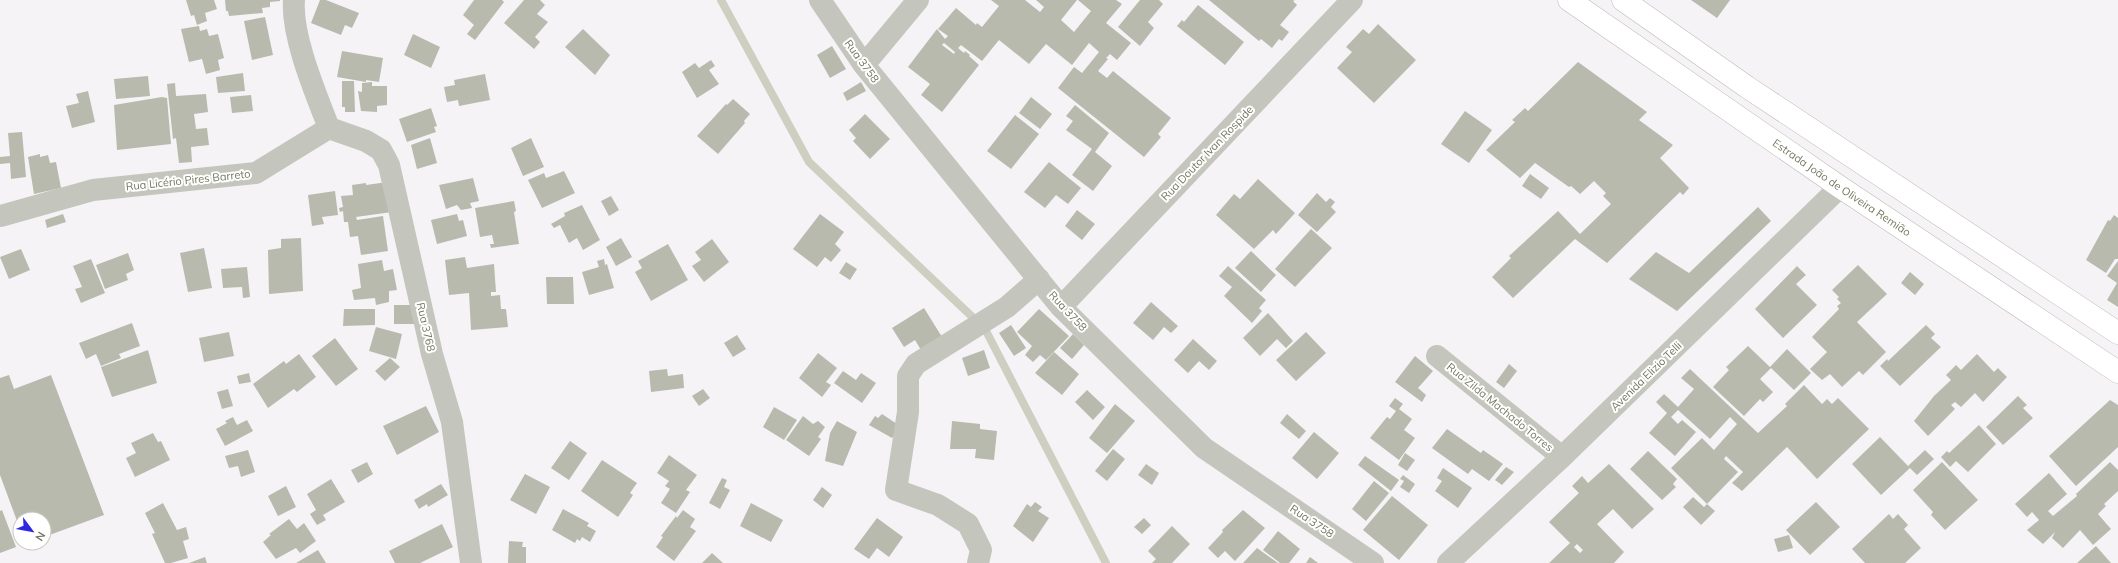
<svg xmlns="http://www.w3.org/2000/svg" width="2118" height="563" font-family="Mulish,sans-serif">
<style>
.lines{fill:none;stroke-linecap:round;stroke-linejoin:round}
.stream{stroke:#cecec1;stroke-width:8}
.building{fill:#b8baad;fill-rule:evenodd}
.major-casing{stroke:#b8bab1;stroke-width:23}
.minor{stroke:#c4c6bd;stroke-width:22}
.major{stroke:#fff;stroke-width:22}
.labels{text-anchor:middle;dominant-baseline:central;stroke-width:4;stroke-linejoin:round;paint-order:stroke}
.street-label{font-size:11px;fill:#72785e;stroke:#fff}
</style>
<rect width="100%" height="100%" fill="#f6f3f7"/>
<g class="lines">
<path class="stream" d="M721 0 809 162 985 329 1106 563"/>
</g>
<path class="building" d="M186 0H214L217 9 205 13 207 21 197 25 194 15 191 16Z
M225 0H280V1L270 2V7L262 8 263 13 229 16 228 11H226Z
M320 0H326L359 13 352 28 345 25 341 35 311 23Z
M474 0H502L504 2 475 40 467 34 474 25 463 15Z
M524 0H540L545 5 537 14 548 22 535 37 540 42 534 49 504 23Z
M991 0H1025L1040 12 1044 7 1036 0H1077L1061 20 1074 32 1091 11 1078 0H1116L1122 4 1106 23 1131 43 1117 60 1110 54 1106 58 1108 59 1098 71 1107 78 1113 71 1171 118 1158 134 1161 137 1144 157 1058 88 1074 67 1082 73 1099 52 1089 43 1072 65 1046 44 1029 64 999 40 982 61 961 45 958 48 964 53 965 51 970 55 969 56 979 65 942 112 921 95 930 84 908 67 937 29 945 39 948 36 938 29 956 8 976 25 977 23 982 27 999 6ZM944 43 955 52 954 54 942 45Z
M1140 0H1159L1163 4 1148 22 1154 28 1140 46 1118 27Z
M1209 0H1295L1293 1 1297 5 1280 25 1289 32 1282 41 1279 39 1272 48 1261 39 1259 41Z
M1691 0H1730L1717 18Z
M1198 5 1244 42 1225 65 1177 26 1182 20 1184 22Z
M265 17 273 55 252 60 244 21Z
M1378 24 1416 60 1374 103 1337 68 1352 52 1346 47 1363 29 1369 34Z
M199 26 200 31 207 29 209 36 218 34 224 58 218 60 220 70 206 74 202 59 189 62 181 29Z
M583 29 610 55 595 75 565 47Z
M413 34 440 47 431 68 404 55Z
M832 46 846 69 830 78 817 55Z
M342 51 383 58 379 82 366 80V82L337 77Z
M711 60 715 66 709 70 719 84 697 98 682 72 695 63 699 68Z
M1578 62 1647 112 1639 120 1673 145 1660 158 1689 188 1683 195 1680 192 1607 263 1575 239 1513 298 1492 277 1511 258 1509 256 1558 211 1580 234 1611 204 1603 196 1606 193 1594 181 1580 194 1571 186 1569 187 1535 163 1520 178 1486 150 1515 122 1512 120 1525 108 1528 111Z
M243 73 245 91 218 93 216 77Z
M485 74 490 100 459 106 458 100 447 102 444 87 455 85 454 80Z
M148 76 150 96 116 99 114 79Z
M342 81H354L355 112H345V107H342Z
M372 82V86H387V105L377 106V112L361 111 358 91 362 92V83Z
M861 82 866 91 847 101 843 93Z
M175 83 176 96 206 94 208 112 194 114 196 129 207 128 209 145 191 147 192 162 179 163 176 138 173 139 167 84Z
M88 91 95 122 72 128 66 106 79 103 76 94Z
M251 95 253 111 232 113 230 97Z
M162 97 167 98 171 144 117 150 114 105Z
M1031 97 1052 114 1040 129 1019 113Z
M733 99 750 114 744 121 745 123 718 154 697 136 726 104 727 105Z
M1075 105 1109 133 1095 152 1112 166 1093 191 1072 175 1092 149 1066 130 1073 121 1066 116Z
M431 108 437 126 434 127 436 132 407 142 399 119Z
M1465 111 1492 130 1469 163 1441 144Z
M865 114 890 139 870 159 853 141 856 138 849 130Z
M1015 115 1039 134 1011 169 987 151Z
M22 132 26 177 11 179 10 163 0 164V157L10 156 8 133Z
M430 138 437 163 417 169 411 145Z
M531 138 544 167 523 176 511 148Z
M40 154V157L48 155 50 163 56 162 61 188 34 194 28 157Z
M1049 162 1081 188 1068 204 1056 195 1045 208 1024 192Z
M564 171 575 193 542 208 528 180 544 173 546 178Z
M1530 174 1549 188 1541 199 1522 186Z
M473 178 479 201 470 203 472 208 461 210 457 205 446 209 439 185Z
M1258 179 1295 213 1276 234 1273 230 1254 249 1216 215 1234 194 1240 199Z
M388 182 392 212 356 217 357 220 383 216 388 251 361 255 358 236 350 237 348 222H344L343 211 340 212 339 208 343 207 341 196 353 195 352 185 366 183V185Z
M335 191 338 215 322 217 324 224 312 226 308 195Z
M1317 193 1326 202 1330 198 1335 202 1331 207 1336 212 1317 232 1298 215Z
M611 196 619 210 609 216 601 201Z
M514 201 516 211 514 212 519 244 491 248 490 244H494L492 235 480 237 475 208Z
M582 205 600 240 583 250 577 238 569 243 560 225 554 228 551 224 565 216 564 213Z
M1758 207 1771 221 1677 311 1629 279 1656 252 1689 273Z
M1077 210 1095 224 1082 240 1065 226Z
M63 214 66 222 47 228 45 220Z
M457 214 459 221 463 220 467 236 437 244 431 220Z
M820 214 844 232 835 244 841 250 831 262 825 257 817 267 793 249Z
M2114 215 2118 218V259H2115L2106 273 2086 260 2108 220 2110 221Z
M1311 229 1332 248 1295 287 1275 269Z
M301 238 303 291 269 294 268 250 281 248V239Z
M621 238 632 257 616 266 606 247Z
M712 239 729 262 704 282 692 266 701 260 695 252Z
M668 244 688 280 651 301 635 272 642 268 638 261Z
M204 248 212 288 188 292 180 253Z
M21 249 30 270 9 279 0 257Z
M1251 251 1276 275 1261 292 1235 268Z
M128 253 134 270 126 274 128 280 105 289 96 265Z
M465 257 467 268 494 264 496 292H491V296L500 295 501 309H506L508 327 471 330 469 293 449 295 445 260Z
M91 259 105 293 81 303 75 289 82 287 73 266Z
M604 259 605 265 607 264 614 288 589 295 582 272 599 267 597 261Z
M382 260 384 271 393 269 397 290 389 291V302L376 305 375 298 354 300 352 290 361 288 358 264Z
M2118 261V307L2107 300 2117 283 2107 276Z
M846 262 857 269 850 280 839 273Z
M1858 265 1887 294 1857 322 1886 352 1863 375 1859 371 1842 387 1830 374 1822 380 1810 369 1827 352 1812 337 1839 309 1837 306 1841 303 1837 299 1839 297 1832 290Z
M1228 266 1266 300 1259 308 1262 311 1252 323 1224 296 1232 287 1219 276Z
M1797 266 1806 275 1796 284 1817 305 1783 338 1755 309Z
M247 267 250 297 243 298 242 287 223 288 221 269Z
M1910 272 1924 284 1915 295 1901 283Z
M546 277H573L574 304H547Z
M1151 302 1178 326 1171 333 1164 327 1153 340 1133 323Z
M394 305H413L416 324H394Z
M924 308 942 337 921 350 915 340 904 347 892 328Z
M344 309H375V325L343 326Z
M1039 309 1069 336 1046 360 1040 355 1033 362 1025 355 1032 346 1017 332Z
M1268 313 1293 341 1286 348 1277 339 1260 356 1243 338Z
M132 323 140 346 119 354 121 358 101 366 96 354 86 359 79 343Z
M1011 325 1026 348 1014 356 999 333Z
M1926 325 1935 334 1931 338 1941 347 1900 386 1880 366 1887 359 1888 361Z
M376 327 402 334 396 359 369 351Z
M229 332 234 356 204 362 199 338Z
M1306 332 1326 353 1296 381 1276 360Z
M1073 334 1084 345 1072 359 1060 348Z
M737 335 746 349 733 357 724 343Z
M335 338 358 369 336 386 312 356Z
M1193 339 1217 361 1209 370 1199 361 1188 373 1174 360Z
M1748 346 1770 367 1787 349 1811 373 1794 390 1771 368 1760 379 1773 392 1763 402 1760 399 1744 416 1713 387 1729 370 1726 367Z
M148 350 157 383 112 397 101 367Z
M984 350 990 368 968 376 962 358Z
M1054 352 1079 374 1062 395 1035 373Z
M818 353 837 368 826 382 831 385 822 397 799 378Z
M299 354 316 377 297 392 294 389 268 408 253 384 284 361 286 364Z
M1977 354 1994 372 1998 368 2007 377 1983 402 1975 393 1961 407 1955 402 1951 405 1955 409 1928 436 1914 421 1934 396 1951 380 1946 375 1956 365 1961 370Z
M1415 356 1433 371 1418 388 1426 395 1422 402 1395 382Z
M390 358 400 367 385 381 375 371Z
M1509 364 1517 371 1504 388 1496 382Z
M667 369 668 376 683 374 684 388 651 392 649 371Z
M1690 369 1758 433 1787 406 1785 404 1804 385 1822 404 1827 399 1832 404 1838 398 1869 429 1817 479 1787 447 1742 491 1732 483 1743 472 1726 456 1724 459 1738 472 1707 504 1715 511 1701 525 1683 507 1693 497 1704 507 1707 504 1671 468 1702 438 1714 450 1737 424 1730 417 1710 439 1678 410 1671 417 1678 424 1682 420 1696 432 1675 456 1649 433 1667 413 1656 402 1664 394 1678 407 1694 389 1681 378Z
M843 371 856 380 861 373 876 383 862 403 834 383Z
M249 373 251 382 239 384 237 376Z
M9 375 14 389 51 375 104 515 44 537V519H20V529L0 475V378Z
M228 389 233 406 222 409 217 392Z
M703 389 710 398 699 406 692 396Z
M1087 390 1105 407 1093 420 1075 402Z
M2018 396 2027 405 2023 408 2033 418 2003 445 1986 427Z
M1395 398 1403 404 1399 409 1412 419 1404 430 1415 438 1399 460 1370 438 1387 417 1390 419 1396 411 1389 406Z
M2110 400 2118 405V447L2076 486 2049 456Z
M1115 404 1135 421 1107 453 1089 438Z
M426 406 439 432 397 455 383 426Z
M774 407 797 420 784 440 763 427Z
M882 414 900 426 892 438 869 425 875 416 878 418Z
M1287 414 1306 431 1299 439 1280 423Z
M803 416 813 424 818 421 825 427 818 437 821 439 809 456 786 440Z
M233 417 237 425 247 420 253 431 225 446 216 429 227 423 225 421Z
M837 421 857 432 843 466 825 461 830 433Z
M952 421 980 424V429L997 431 994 460 975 458 976 449H950Z
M1979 425 1996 444 1968 472 1956 461 1950 467 1941 457 1947 451 1949 453Z
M1447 429 1481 453 1483 450 1503 464 1489 481 1472 469 1468 474 1432 448Z
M1314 432 1339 453 1317 479 1292 458Z
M153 433 158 442 161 441 170 460 135 477 126 458 136 453 131 443Z
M1880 437 1908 466 1925 450 1934 459 1917 475 1910 468 1881 495 1852 464Z
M570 441 587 453 569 480 551 468Z
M1113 449 1125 459 1107 481 1095 471Z
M248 450 255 472 241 477 238 466 229 468 225 456Z
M1648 451 1677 479 1673 484 1676 487 1662 500 1630 469Z
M1405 453 1415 460 1407 471 1398 465Z
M669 455 697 475 686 490 690 492 676 513 661 503 670 489 665 486 669 481 657 473Z
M1365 456 1399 480 1391 491 1358 465Z
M602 460 637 483 630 493 633 495 618 517 581 491Z
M367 462 373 474 358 483 351 470Z
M1942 462 1978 500 1945 530 1931 515 1933 512 1913 490Z
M2110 462 2118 470V491L2104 504 2106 506 2098 514 2111 529 2093 545 2080 530 2063 548 2052 538 2055 532 2043 544 2027 530 2039 520 2032 512 2027 517 2015 504 2049 473 2067 494 2048 511 2053 516 2077 496 2076 494Z
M1146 464 1159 473 1152 485 1138 475Z
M1609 464 1654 509 1632 529 1613 509 1597 524 1624 552 1614 563H1549L1570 543 1549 522 1579 493 1572 486 1582 476 1588 483ZM1577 544 1583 550 1580 553 1574 547Z
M1506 467 1514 472 1502 485 1495 480Z
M1443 468 1472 488 1458 508 1435 491 1442 481 1437 478Z
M525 474 550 487 536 514 510 500Z
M1403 475 1415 484 1409 493 1400 487 1404 481 1400 479Z
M722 478 727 480 724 487 730 490 720 509 709 503Z
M331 479 345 502 323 515 326 520 317 525 310 514 316 510 307 494Z
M1374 481 1389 493 1366 521 1352 509Z
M441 484 448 495 428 507 427 504 419 509 414 500Z
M286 486 296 507 278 516 268 496Z
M822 487 832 495 823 508 813 500Z
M1392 496 1428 525 1399 560 1363 530Z
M1035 502 1042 507 1038 511 1049 518 1033 542 1013 526 1027 504 1031 507Z
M1816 502 1840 527 1810 555 1786 530Z
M163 503 177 530 186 527 189 539 183 541 188 558 171 563H165L152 534 155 533 145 513Z
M751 503 783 520 771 542 740 526Z
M563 509 589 523 587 526 596 531 590 542 582 537 580 541 577 539 575 543 552 530Z
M2 510 16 547 0 553V511Z
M683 510 695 519 690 527 696 531 674 561 656 547 663 537 661 536 676 516 677 518Z
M1243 510 1265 528 1235 561 1225 551 1218 558 1208 548 1223 532 1222 530Z
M1889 514 1893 519 1898 514 1908 525 1904 529 1921 548 1905 563H1865L1852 549Z
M877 518 903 537 889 557 877 548 869 559 854 549Z
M1144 518 1151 525 1142 534 1134 527Z
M289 519 297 529 304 523 316 541 300 553 296 548 276 559 263 542 271 535 269 534Z
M442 524 453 547 420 563H395L389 551Z
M1172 526 1190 544 1172 563H1152L1156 559 1148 551Z
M1278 531 1300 549 1289 563H1280L1263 550Z
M1789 535 1793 548 1778 552 1774 539Z
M509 541 523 542 522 547H526V563H508Z
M2096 546 2111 563H2077Z
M1257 548 1278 563H1243Z
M318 550 326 563H296Z
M712 553 723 563H702Z
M205 557 207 563H189Z
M1310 557 1318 563H1306Z"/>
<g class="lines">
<defs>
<g id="major">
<path id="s1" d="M1569 0 1840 187 2118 372"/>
<path d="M1623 0 1747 87 2118 333"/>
</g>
</defs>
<use href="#major" class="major-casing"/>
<path class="minor" d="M820 0 864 65 1061 307 1204 448 1373 563
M864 65 918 0
M329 128 366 141 381 150 389 165 432 354 452 422 471 563
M1 216 93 190 256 173 329 128C316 94 291 36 294 0
M1061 307 1352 0
M1437 356 1562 457
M978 563 981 550 968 524 938 505 896 490 908 412V376L916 364 1007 307 1039 279
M1448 563 1562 457 1840 187"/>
<use href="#major" class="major"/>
</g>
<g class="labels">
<g class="street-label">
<text transform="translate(862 61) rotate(54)">Rua 3758</text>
<text transform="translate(1207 153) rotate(-46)">Rua Doutor Ivan Rospide</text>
<text transform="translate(188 180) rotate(-6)">Rua Licério Pires Barreto</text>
<text stroke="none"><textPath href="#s1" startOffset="331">Estrada João de Oliveira Remião</textPath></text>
<text transform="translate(1068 311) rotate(47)">Rua 3758</text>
<text transform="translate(426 327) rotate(77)">Rua 3768</text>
<text transform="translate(1646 376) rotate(-44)">Avenida Elizio Telli</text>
<text transform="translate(1500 407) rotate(39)">Rua Zilda Machado Torres</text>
<text transform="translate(1312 521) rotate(34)">Rua 3758</text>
</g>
</g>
<g transform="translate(32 531) rotate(122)"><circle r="19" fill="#ffffff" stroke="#c7c9bf"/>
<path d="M0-3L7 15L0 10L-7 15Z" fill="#2f2ae0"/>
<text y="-6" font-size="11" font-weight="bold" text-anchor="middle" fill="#72785e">N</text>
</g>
</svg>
